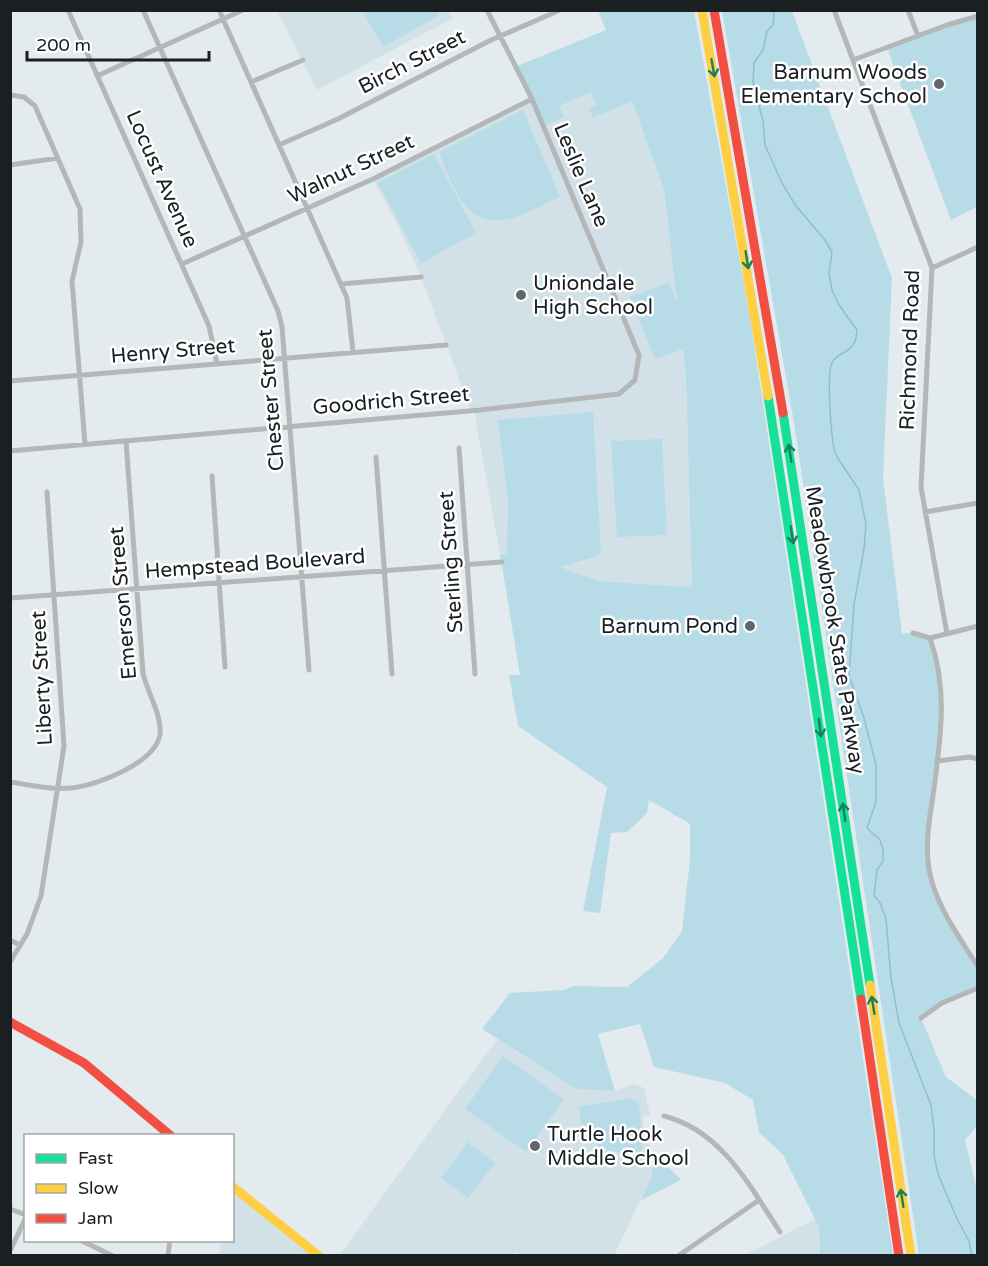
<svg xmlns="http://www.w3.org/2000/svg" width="988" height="1266" font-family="'Varela Round',sans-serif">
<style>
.built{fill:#d1e1e7}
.green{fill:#b7dce8}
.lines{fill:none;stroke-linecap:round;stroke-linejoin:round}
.stream{stroke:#8bc0d2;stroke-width:1.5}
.street{stroke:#b4b7b8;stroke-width:5}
.fast{stroke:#16e098;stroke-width:9}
.slow{stroke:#ffcf43;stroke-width:9}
.jam{stroke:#f24e42;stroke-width:9}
.oneway{stroke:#18805c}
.poi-dot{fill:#606669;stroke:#fff;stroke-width:2}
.labels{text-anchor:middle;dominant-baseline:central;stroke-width:5;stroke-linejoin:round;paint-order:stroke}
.street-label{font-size:21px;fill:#1a1f21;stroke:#fff}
.poi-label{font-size:21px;fill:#1a1f21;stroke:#fff;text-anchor:end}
</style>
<rect width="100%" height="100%" fill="#e3ebee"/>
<path class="built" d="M449 10 453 18 317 90 277 11Z
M606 30 664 190 686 379 692 587 598 581 507 549V555L500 554 474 411H471L421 277 400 230 373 179 531 99Z
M497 1039 576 1089 615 1091 634 1084 644 1088 650 1115 643 1116 644 1137 656 1155 650 1180 614 1255 521 1256 515 1252 512 1256H339Z
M233 1186 319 1256H219L221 1241 232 1240Z
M815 1219 819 1227 820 1255 743 1256Z"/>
<path class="green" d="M362 11H436L439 15 383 47Z
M598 11H694L749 312 893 1255H820L819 1227 783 1155 759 1132 753 1100 725 1083 654 1067 640 1024 598 1034 615 1091 576 1089 482 1029 510 993 564 990 574 986 627 987 663 958 682 931 690 860V824L649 800 647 813 627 832 611 833 600 913 583 911 607 787 518 726 509 675H520L500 554 507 555 508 501 498 420 593 412 601 555 560 567 598 581 692 587 686 379 683 349 655 359 630 297 669 283 677 302 664 190 632 101 593 118 589 108 597 105 591 92 559 106 564 117 543 126 517 66 606 30Z
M722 11H792L892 278 883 478 902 634 913 633 930 638 942 700 927 852 935 893 978 967 977 988 965 992 921 1018 946 1077 977 1100V1126L965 1140 977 1190V1255H919L794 423Z
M977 16V207L951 220 887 48Z
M523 110 560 197C544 204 529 213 512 218 466 232 452 186 439 152Z
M434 154 476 233 421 263 378 183Z
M662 439 667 535 617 537 611 441Z
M503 1056 564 1099 526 1152 465 1109Z
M630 1098 639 1103 642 1152C619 1154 598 1153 584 1131 580 1125 580 1114 579 1107Z
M468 1142 495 1163 468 1198 441 1178Z
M656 1155 681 1180 641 1200 650 1180Z"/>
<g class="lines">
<path class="stream" d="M773 10 774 16 773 25 767 31 763 50 754 63 753 83 763 121 765 145 782 183 796 206 825 240 832 252 829 274 832 290 839 305 857 330C856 357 836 349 831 365 827 379 831 433 834 449L837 457 859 490 866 524 864 549 854 604 849 676 864 718 876 765V802L867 828 880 840 883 849V861L877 870 874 895 880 903 886 919 891 978 899 1023 931 1105 934 1130V1155L938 1174 957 1219 969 1241 972 1256"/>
<path class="street" d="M68 10 209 326 217 364
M143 10 278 311 282 327 309 670
M219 10 347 298 353 352
M834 10 932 268 921 487 947 634
M908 10 918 36
M853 60 947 25 978 16
M97 76 243 10
M251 82 303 60
M10 95 24 97 35 106 80 209 81 242 72 281 85 444
M279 145 338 119 489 41 560 10
M10 165 58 158
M182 264 373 179 532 99
M932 268 978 247
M341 284 421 277
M10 381 446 345
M459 448 475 674
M10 451 480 410 619 394 635 380 639 355 532 99 487 10
M376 457 392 674
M212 476 225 667
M925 512 978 503
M10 598 502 562
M913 633 930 638 978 626
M930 638C949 692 940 741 933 796 929 820 925 845 929 869 935 905 959 936 978 967
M937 761 970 757 978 759
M10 782C30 785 51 790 70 788 96 786 156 763 160 734 162 715 147 692 143 673L126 441
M10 940 20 945
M10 962 27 934 41 896 64 746 47 492
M921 1018 942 1003 978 988
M664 1116C722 1131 749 1185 780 1232
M10 1209 26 1215
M80 1240 113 1256
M10 1251 26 1217
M168 1256 170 1240
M678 1256 759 1200"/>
<path class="fast" d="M768 396 861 999
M783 413 870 985"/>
<path class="slow" d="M702 10 768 396
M870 985 911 1256
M232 1186 319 1256"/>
<path class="jam" d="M714 10 783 413
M861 999 899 1256
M10 1022 84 1063 171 1136"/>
</g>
<defs><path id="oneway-shaft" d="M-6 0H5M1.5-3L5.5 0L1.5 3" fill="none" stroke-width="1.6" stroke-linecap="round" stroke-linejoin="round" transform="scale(1.5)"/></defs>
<g class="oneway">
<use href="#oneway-shaft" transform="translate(713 68) rotate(80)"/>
<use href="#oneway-shaft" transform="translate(747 260) rotate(81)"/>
<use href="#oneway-shaft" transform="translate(790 453) rotate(-99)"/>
<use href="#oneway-shaft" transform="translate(792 535) rotate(81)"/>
<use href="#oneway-shaft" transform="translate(820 728) rotate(82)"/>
<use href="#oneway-shaft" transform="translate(844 812) rotate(-98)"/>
<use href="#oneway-shaft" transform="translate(873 1005) rotate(-99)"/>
<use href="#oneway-shaft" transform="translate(902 1198) rotate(-99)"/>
</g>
<g class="poi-dot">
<circle cx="939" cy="84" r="6"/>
<circle cx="521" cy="295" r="6"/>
<circle cx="750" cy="626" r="6"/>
<circle cx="535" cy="1146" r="6"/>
</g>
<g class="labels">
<g class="street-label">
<text transform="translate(412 62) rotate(-27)">Birch Street</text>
<text transform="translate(351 169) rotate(-25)">Walnut Street</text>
<text transform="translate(581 175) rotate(67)">Leslie Lane</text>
<text transform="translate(162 179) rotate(66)">Locust Avenue</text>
<text transform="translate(910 350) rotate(-88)">Richmond Road</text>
<text transform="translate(173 351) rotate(-5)">Henry Street</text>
<text transform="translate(271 400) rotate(-95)">Chester Street</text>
<text transform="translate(391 401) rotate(-5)">Goodrich Street</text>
<text transform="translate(451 562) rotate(-94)">Sterling Street</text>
<text transform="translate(255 564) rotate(-4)">Hempstead Boulevard</text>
<text transform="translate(123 603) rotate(-95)">Emerson Street</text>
<text transform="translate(835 630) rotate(81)">Meadowbrook State Parkway</text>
<text transform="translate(42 678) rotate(-93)">Liberty Street</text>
</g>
<g class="poi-label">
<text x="927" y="72">Barnum Woods<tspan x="927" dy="24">Elementary School</tspan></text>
<text x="533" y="283" text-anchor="start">Uniondale<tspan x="533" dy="24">High School</tspan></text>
<text x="738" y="626">Barnum Pond</text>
<text x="547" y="1134" text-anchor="start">Turtle Hook<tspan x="547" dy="24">Middle School</tspan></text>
</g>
</g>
<rect width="988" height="1266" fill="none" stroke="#1a1f21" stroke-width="24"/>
<rect x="24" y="1134" width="210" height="108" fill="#ffffff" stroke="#a3a5a6" stroke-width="1.5"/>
<rect x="36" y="1154" width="30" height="9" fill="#16e098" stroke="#a3a5a6" stroke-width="1.5"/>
<text x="78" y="1164" font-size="18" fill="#1a1f21">Fast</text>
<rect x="36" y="1184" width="30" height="9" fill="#ffcf43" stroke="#a3a5a6" stroke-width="1.5"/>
<text x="78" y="1194" font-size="18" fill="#1a1f21">Slow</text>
<rect x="36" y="1214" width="30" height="9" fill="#f24e42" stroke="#a3a5a6" stroke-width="1.5"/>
<text x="78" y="1224" font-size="18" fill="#1a1f21">Jam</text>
<path d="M27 51v9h182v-9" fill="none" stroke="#1a1f21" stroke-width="3"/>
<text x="36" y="51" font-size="18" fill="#1a1f21" stroke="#ffffff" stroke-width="4.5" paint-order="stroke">200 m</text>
</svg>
